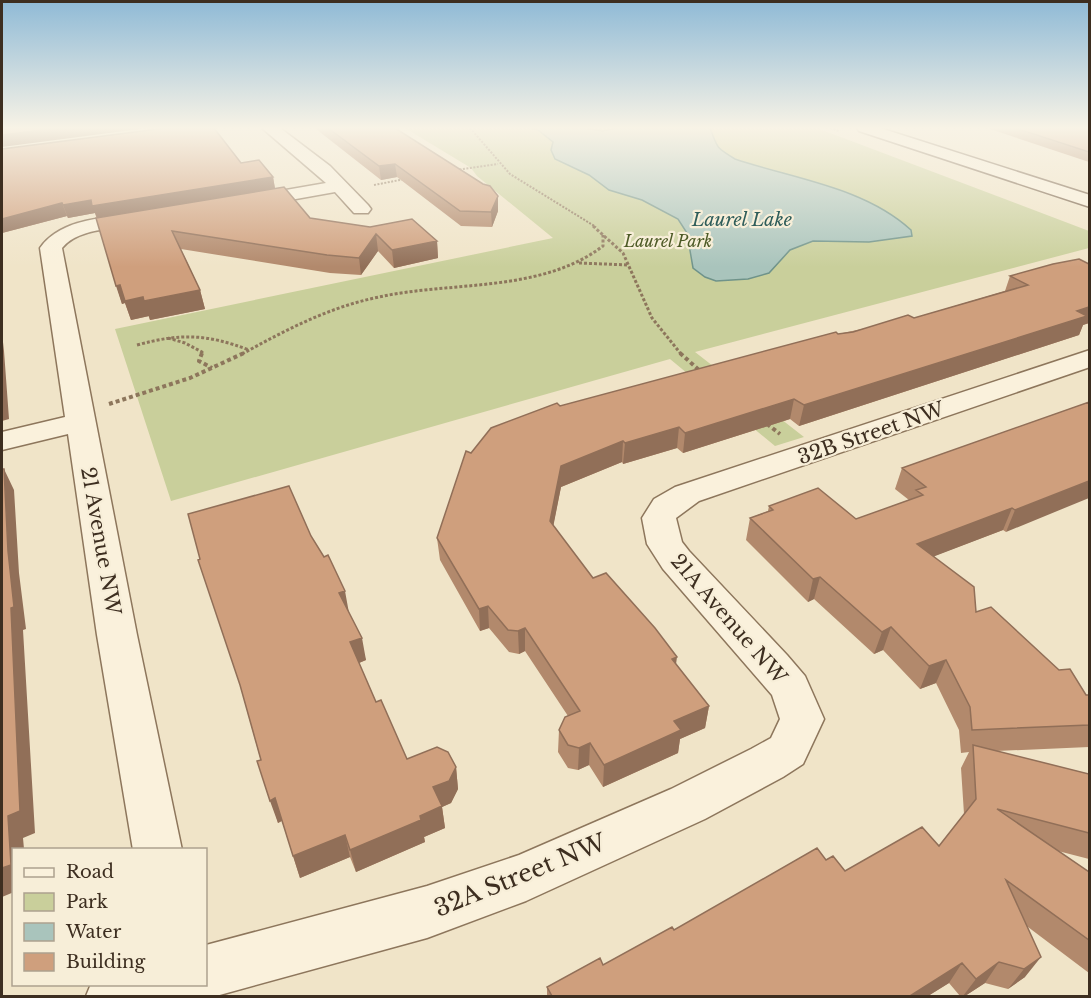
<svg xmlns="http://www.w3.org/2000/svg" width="1091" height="998" font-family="'Libre Baskerville',serif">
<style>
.green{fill:#c9cf9b}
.water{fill:#a9c4bc;stroke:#6f938a;stroke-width:1.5}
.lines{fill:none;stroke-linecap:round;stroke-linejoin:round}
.minor-casing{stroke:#8d765c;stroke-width:3}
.secondary-casing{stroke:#6f573f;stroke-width:3}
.path-far2{stroke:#8d765c;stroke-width:2;stroke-dasharray:2 1.5;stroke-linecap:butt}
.path-far1{stroke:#8d765c;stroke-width:3;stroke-dasharray:3 2;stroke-linecap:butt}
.path{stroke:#8d765c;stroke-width:4;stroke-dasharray:4 3;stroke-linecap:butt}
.minor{fill:#faf1dc;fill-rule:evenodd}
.secondary{fill:#faf1dc;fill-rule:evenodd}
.wall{fill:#b2896c}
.shaded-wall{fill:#916f58}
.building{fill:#cf9f7d;stroke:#916f58;stroke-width:1.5}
.labels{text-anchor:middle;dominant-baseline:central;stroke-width:4.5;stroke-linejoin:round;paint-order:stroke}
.far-park-label{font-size:16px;font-style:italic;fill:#4d5a26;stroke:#f7eed8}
.far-water-label{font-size:18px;font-style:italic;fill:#2f5d5a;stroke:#f7eed8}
.street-label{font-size:20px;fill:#3d2e20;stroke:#f7eed8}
.near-street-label{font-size:24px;fill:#3d2e20;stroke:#f7eed8}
</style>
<rect width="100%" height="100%" fill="#f0e4c8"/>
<path class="green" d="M405 128H817L1089 231V248L695 352 804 437 775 446 670 359 171 501 115 329 553 238 477 176 471 168Z"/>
<path class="water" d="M530 128H584L603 131 616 128H710C718 148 715 147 735 159 794 179 864 187 911 230L912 236 869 242 813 241 790 250 769 273 748 279 716 281 705 277 693 268 687 233 678 219 642 200 609 190 589 175 555 159 551 150 553 142 538 130Z"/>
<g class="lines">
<defs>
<path id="minor" d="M262 128H280L330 166 368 205 371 209 368 213H354L335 192 246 208 239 206 236 202 239 198 326 183Z
M142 213 149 215 152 219 149 223C123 230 81 225 62 248L137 635 182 850H133L97 635 68 434 2 450V432L65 417 40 248C62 217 108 218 142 213Z
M1090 350V367L699 501 676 518 682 542 689 551 787 655 805 676 824 719 803 764 783 777 705 819 526 901 427 938 216 996H86L91 984H206V945L427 886 519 855 671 789 751 749 771 738 780 719 772 695 663 569 647 544 642 518 654 499 675 487Z"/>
<path id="secondary" d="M857 128H880L1090 195V207L859 131Z"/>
</defs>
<use href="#minor" class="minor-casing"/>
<use href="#secondary" class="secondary-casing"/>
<path class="path-far2" d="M470 128 510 174 596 227
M830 128 839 131
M456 170 498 164
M374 185 405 179"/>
<path class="path-far1" d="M593 226 623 253 652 318 681 354
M579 263 629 265
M168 338 185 343 202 352 201 354
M137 345C181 333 207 334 249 350
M242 354C286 330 329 307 379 297 452 281 541 293 603 246V235"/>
<path class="path" d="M202 353 199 361 212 368
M680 353 700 371
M109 404 190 378 244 353
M767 424 780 434"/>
<use href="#minor" class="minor"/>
<use href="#secondary" class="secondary"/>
</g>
<path class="wall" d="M316 128H395L498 196V211L492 227 461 226 397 177 381 180 316 129Z
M987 128H1086L1089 129V162Z
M2 149 241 163 273 177 275 188 310 218 437 241 438 258 394 268 378 251 361 275 330 273 181 249 200 290 205 309 150 320 149 316 131 320 125 303 122 304 95 213 68 218 67 216 2 233Z
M1089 264V323L1083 325 1079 335 799 426 790 419 683 453 677 448 623 464 622 462 561 487 553 526 593 578 676 664 709 706 705 728 680 739 678 753 603 787 589 765 578 770 568 768 558 752 559 730 568 716 525 651 519 654 509 652 489 628 480 631 440 560 437 538 471 453 560 406 838 334 914 318 1005 291 1010 276Z
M1089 402 1006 532 1003 530 934 556 976 612 1086 695H1089V747L996 751 1089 774V859L1058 851 1089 872V973L1028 927 1025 977 1008 989 985 983 965 996H960L949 983 928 996H547V987L603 965 674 930 826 860 845 871 939 846 964 814 961 768 969 752 961 753 959 730 936 683 920 689 883 650 874 654 814 599 808 602 746 540 750 518 768 511 769 506 856 519 909 500 895 489 902 468Z
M311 536 349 613 366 660 359 663 376 702 407 759 456 767 458 789 451 803 442 807 445 828 424 837 425 842 356 872 350 857 300 878 282 821 278 823 240 685 200 559Z"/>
<path class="shaded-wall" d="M58 128H147L2 147V148V135Z
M395 164 397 177 381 180 379 166Z
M273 177 275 189 97 218 95 213 68 218 63 205 91 200Z
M498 196V211L492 227 491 212Z
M62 203 67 216 2 233V219Z
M376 234 378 251 361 275 359 258Z
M437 241 438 258 394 268 392 250Z
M120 285 143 297 149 316 131 320 125 303 122 304 116 286Z
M200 290 205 309 150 320 144 301Z
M1089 307V323L1083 325 1079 335 799 426 804 405Z
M2 333 4 351 9 419 2 421Z
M794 399 790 419 683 453 685 433Z
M679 427 677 448 623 464 625 443Z
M623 441 622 462 561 487 550 543V521L561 466Z
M4 469 14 490 19 573 26 629 23 630 35 833 23 838 24 849H14V892L2 897V868L8 816V551Z
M1089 481V498L1006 532 1015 510Z
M1012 508 1003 530 909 566 917 544Z
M820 577 814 599 808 602 813 579Z
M345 591 349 613 339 593Z
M488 606 489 628 480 631 479 609Z
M891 627 883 650 874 654 882 632Z
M525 628V651L519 654 518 631Z
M362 638 366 660 354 665 350 642Z
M677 657 674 679 672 659Z
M946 660 936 683 920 689 929 666Z
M709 706 705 728 680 739 678 753 603 787 604 765 674 721Z
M590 743 589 765 578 770 579 748Z
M456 767 458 789 451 803 442 807 445 828 424 837 425 842 356 872 350 850 420 816 433 787Z
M275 798 283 820 278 823 270 801Z
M345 835 350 857 300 878 293 856Z
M1041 957 1025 977 1008 989 1024 969Z
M999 962 985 983 965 996H963L976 979Z
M962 963 949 983 928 996H910Z"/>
<path class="building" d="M2 128H58L2 135Z
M166 128H214L241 163 259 160 273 177 92 206 91 200 63 205 62 203 2 219V149Z
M328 128H395L483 184 490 186 498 196 491 212 460 211 395 164 379 166Z
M1015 128H1086L1089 129V152Z
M284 187 310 218 370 227 412 219 437 241 392 250 376 234 359 258 327 255 172 231 200 290 144 301 143 297 125 301 120 285 116 286 96 218Z
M1079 259 1089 264V307L1077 311 1087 316 804 405 794 399 685 433 679 427 625 443 623 441 561 466 550 521 593 578 606 573 655 628 677 657 672 659 709 706 674 721 681 730 604 765 590 743 579 748 568 745 559 730 565 717 580 711 525 628 518 631 508 630 488 606 479 609 437 538 466 451 471 453 491 428 557 403 560 406 836 332 838 334 853 332 908 315 914 318 1028 285 1010 276 1053 264Z
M1089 402V481L1015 510 1012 508 917 544 974 587 976 612 991 607 1059 670 1070 669 1086 695H1089V725L972 730 970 707 946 660 929 666 891 627 882 632 820 577 813 579 750 518 773 510 769 506 818 488 856 519 923 495 916 490 926 487 902 468Z
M2 469H4L8 551 14 607 11 608 20 811 8 816 11 865 2 868Z
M289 486 311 536 324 557 328 555 345 591 339 593 362 638 350 642 376 702 381 700 407 759 437 747 448 752 456 767 449 781 433 787 442 806 420 816 421 820 350 850 345 835 293 856 275 798 270 801 257 761 261 760 240 685 198 560 200 559 188 514Z
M973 745 1089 774V833L997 809 1089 872V940L1006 880 1041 957 1024 969 999 962 976 979 962 963 910 996H552L547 987 600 958 603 965 672 927 674 930 817 848 826 860 833 856 845 871 922 827 939 846 976 799Z"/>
<linearGradient id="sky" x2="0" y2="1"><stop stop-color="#8fbad6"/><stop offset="0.48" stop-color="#f8f3e6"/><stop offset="1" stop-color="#f8f3e6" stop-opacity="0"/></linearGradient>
<rect width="1091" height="267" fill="url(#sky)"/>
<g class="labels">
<g class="far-park-label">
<text x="668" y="241">Laurel Park</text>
</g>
<g class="far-water-label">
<text x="742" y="220">Laurel Lake</text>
</g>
<g class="street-label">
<text transform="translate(871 433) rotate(-19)">32B Street NW</text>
<text transform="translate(101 541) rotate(80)">21 Avenue NW</text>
<text transform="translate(729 619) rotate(49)">21A Avenue NW</text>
</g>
<g class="near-street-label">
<text transform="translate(520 875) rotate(-22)">32A Street NW</text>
</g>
</g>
<rect width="1091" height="998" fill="none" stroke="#3d2e20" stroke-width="6"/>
<rect x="12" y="848" width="195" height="138" fill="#f7eed8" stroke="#ada18e" stroke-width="1.5"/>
<rect x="24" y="868" width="30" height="9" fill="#faf1dc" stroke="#ada18e" stroke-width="1.5"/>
<text x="66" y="878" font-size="18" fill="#3d2e20">Road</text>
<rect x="24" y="893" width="30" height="18" fill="#c9cf9b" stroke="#ada18e" stroke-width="1.5"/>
<text x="66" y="908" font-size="18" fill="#3d2e20">Park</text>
<rect x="24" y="923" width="30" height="18" fill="#a9c4bc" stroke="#ada18e" stroke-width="1.5"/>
<text x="66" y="938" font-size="18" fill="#3d2e20">Water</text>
<rect x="24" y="953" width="30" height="18" fill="#cf9f7d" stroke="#ada18e" stroke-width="1.5"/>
<text x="66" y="968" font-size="18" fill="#3d2e20">Building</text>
</svg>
